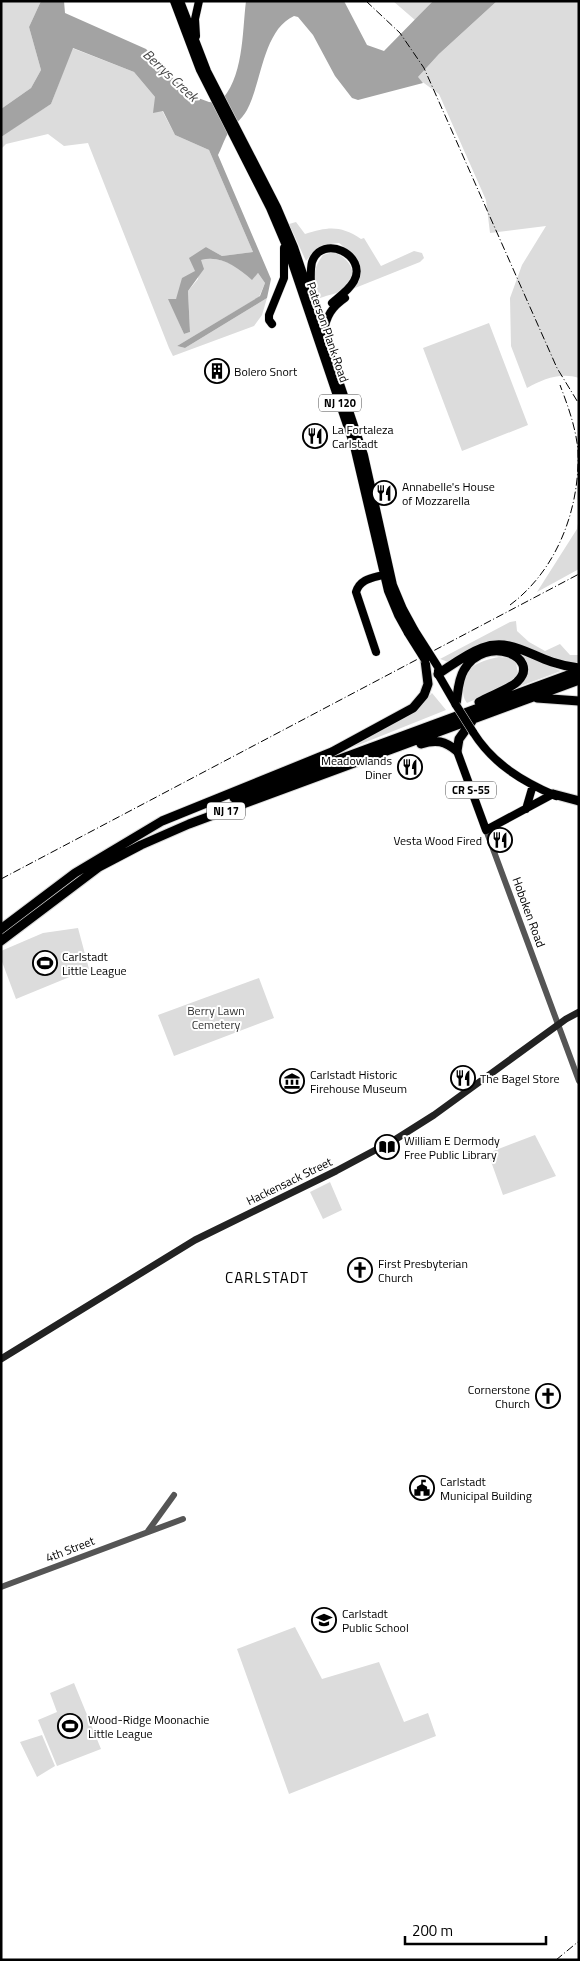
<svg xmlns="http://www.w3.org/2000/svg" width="580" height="1961" font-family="'Titillium Web',sans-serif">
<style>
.green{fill:#dcdcdc}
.water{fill:#a3a3a3}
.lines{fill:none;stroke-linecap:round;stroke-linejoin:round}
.primary-casing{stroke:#dbdbdb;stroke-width:9}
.trunk-casing{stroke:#dbdbdb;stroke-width:11}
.tertiary{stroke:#555;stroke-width:6}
.secondary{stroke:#222;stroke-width:7}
.primary{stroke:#000;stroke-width:8}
.trunk{stroke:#000;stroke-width:9}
.rail{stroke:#000;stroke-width:1;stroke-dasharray:8 2.5 1 2.5;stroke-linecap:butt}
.primary-bridge-casing{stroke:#dbdbdb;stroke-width:9;stroke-linecap:butt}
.primary-bridge{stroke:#000;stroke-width:8}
.labels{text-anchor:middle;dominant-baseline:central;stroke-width:4;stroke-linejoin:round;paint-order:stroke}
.shield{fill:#fff;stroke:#4c4c4c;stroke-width:1}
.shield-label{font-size:11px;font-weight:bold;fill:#000}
.street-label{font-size:12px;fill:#000;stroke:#fff}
.poi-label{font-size:12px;fill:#000;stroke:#fff;text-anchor:start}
.park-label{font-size:12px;fill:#333;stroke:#fff}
.water-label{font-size:14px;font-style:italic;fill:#444;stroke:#fff}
.quarter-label{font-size:15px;letter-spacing:1px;fill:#000;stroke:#fff}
</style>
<rect width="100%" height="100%" fill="#fff"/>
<path class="green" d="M1 1H41L29 27 41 70 31 88 1 109Z
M393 1H433L415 20Z
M497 1H579V378C561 372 543 379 527 388L511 346 510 298 522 265 546 226 490 233 486 200 439 94 417 78 439 54Z
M72 48 134 72 155 97 175 135 209 150 253 252 222 256 206 247 195 271 176 299H169L184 334 190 332 188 291 198 279 200 260C221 255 237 266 252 279L258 273 265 283 259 297 177 346 185 348 267 298 262 315 254 326 173 356 169 348 88 143 64 146 48 134 6 144 1 149 3 135 51 104Z
M296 222 305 234C328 227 340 225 361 239L364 238 381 266 414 251 422 253 424 258 420 262 355 288C362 265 357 257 339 243 324 244 315 248 306 261L289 224Z
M333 252C348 257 360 273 347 287 341 293 328 295 320 298 314 280 311 271 323 255Z
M489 323 528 425 462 451 423 348Z
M579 518V569L537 592 577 529Z
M516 621 517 631 529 642 545 651 560 644 570 655H579V662L563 663 514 644 451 663 440 659 510 622Z
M518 653 561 671 518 687 524 678Z
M499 657 510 658 516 663 518 673 512 683 467 703C463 698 463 693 463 687 461 667 483 660 499 657Z
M432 693 446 710 351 748 415 711Z
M78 928 89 969 16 999 1 959V951L43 933Z
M259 978 274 1018 174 1056 158 1015Z
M535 1135 556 1176 503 1195 488 1153Z
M330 1182 342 1210 323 1219 310 1192Z
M295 1627 322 1679 379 1662 404 1722 428 1713 436 1736 289 1794 237 1649Z
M74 1683 101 1749 57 1766 38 1720 57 1712 50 1693Z
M42 1735 55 1766 37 1777 20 1742Z"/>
<path class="water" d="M41 1H64L65 13 146 49 190 95 209 102 219 103C244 78 242 34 246 1H344L367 45 384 51 433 1H497L439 54 418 77 423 83 358 100 352 98 335 76 313 35 298 17 294 16C263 30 262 82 247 110 242 120 230 127 226 137 223 143 221 149 218 155L271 279 267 298 185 348 177 346 260 296 265 283 258 273 252 280C237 267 221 255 201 260L204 269 188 291 190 332 184 334 168 299H176L182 278 195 271 189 258 206 247 222 256 253 252 209 150 175 135 163 111 153 113 155 97 134 72 73 48 51 104 1 137V109L31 88 41 70 29 27Z"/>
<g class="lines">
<defs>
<path id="primary" d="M174 1 200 70 270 208 287 248 354 446 388 591 398 615 408 633
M180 1 207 71 277 207 294 247 364 455 393 585 403 609 415 631
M196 36 195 19 199 1
M311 289C311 281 310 270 312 262 322 233 368 255 354 281 349 290 339 297 332 303
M272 324 269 320V315L284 278V248
M324 332C326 316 332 307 345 298
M376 652 356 592C360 579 372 578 383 575
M438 669V674L456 705
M473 732C493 764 522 781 556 796
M457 751 486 830 553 794
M526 809 533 785"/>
<path id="trunk" d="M438 674C452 665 466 654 482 648 508 638 528 654 552 662 561 665 570 667 579 668
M537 698 579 701
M456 704C458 693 458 680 464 670 485 633 543 657 517 682 508 690 489 696 479 702
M421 744C436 739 445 741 457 751
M457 751 459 739 472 721
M553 794 579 801
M234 798 579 671
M1 929 75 873 162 821 332 752 413 708 424 695 428 684 425 660
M1 941 99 867 141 845 189 824 579 680"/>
</defs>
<use href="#primary" class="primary-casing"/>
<use href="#trunk" class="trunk-casing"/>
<path class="tertiary" d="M486 830 579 1081
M148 1531 174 1495
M1 1587 183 1519"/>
<path class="secondary" d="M1 1359 195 1240 336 1171 396 1139 434 1115 566 1019 579 1012"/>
<use href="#primary" class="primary"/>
<use href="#trunk" class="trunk"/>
<path class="rail" d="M366 1 400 33 424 68 557 368 579 404
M510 605C557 570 580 509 578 451 576 428 568 406 560 385
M1 879 579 574
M556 1960 579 1941"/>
<defs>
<path id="primary-bridge" d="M415 631 438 667
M408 633 425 660
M456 705 473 732"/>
</defs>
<use href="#primary-bridge" class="primary-bridge-casing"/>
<use href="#primary-bridge" class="primary-bridge"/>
</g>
<defs>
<symbol id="building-ring" viewBox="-11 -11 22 22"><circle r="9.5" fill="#fff" stroke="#000" stroke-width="1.5"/><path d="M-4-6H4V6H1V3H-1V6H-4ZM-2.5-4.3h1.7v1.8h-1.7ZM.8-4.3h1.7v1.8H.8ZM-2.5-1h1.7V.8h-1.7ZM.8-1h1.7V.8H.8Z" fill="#000"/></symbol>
<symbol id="restaurant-ring" viewBox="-11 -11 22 22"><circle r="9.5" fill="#fff" stroke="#000" stroke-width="1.5"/><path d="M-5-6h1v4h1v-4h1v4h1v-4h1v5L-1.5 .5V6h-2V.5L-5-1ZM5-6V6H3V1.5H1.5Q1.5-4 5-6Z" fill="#000"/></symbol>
<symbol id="stadium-ring" viewBox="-11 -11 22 22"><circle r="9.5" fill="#fff" stroke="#000" stroke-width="1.5"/><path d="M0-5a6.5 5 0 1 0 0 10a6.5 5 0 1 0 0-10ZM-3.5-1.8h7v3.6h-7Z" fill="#000"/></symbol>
<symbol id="museum-ring" viewBox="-11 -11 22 22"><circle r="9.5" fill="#fff" stroke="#000" stroke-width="1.5"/><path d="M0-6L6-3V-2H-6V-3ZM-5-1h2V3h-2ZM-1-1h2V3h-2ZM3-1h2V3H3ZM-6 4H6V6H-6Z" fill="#000"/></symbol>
<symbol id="library-ring" viewBox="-11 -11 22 22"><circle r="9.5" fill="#fff" stroke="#000" stroke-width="1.5"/><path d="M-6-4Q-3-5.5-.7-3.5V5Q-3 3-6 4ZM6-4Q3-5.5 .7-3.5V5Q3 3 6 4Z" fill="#000"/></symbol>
<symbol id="church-ring" viewBox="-11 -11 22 22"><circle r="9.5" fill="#fff" stroke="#000" stroke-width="1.5"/><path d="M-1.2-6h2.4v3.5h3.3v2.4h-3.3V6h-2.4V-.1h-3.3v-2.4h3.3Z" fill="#000"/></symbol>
<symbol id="civic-ring" viewBox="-11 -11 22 22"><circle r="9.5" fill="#fff" stroke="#000" stroke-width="1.5"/><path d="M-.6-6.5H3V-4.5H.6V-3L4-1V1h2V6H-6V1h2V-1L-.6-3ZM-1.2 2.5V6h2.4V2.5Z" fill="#000"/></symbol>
<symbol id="school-ring" viewBox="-11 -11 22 22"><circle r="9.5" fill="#fff" stroke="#000" stroke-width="1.5"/><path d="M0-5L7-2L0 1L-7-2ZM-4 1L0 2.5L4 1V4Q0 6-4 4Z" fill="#000"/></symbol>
</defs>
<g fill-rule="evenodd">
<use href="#building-ring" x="203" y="357" width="28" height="28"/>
<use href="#restaurant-ring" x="301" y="422" width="28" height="28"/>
<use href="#restaurant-ring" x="370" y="479" width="28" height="28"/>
<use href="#restaurant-ring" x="396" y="753" width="28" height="28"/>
<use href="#restaurant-ring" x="486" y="826" width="28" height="28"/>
<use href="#stadium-ring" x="31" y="949" width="28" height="28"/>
<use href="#restaurant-ring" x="449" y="1064" width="28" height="28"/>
<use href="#museum-ring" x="278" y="1067" width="28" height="28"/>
<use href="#library-ring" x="373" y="1133" width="28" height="28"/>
<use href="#church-ring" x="346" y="1256" width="28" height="28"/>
<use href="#church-ring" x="534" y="1382" width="28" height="28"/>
<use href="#civic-ring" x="408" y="1474" width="28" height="28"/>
<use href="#school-ring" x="310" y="1606" width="28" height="28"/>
<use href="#stadium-ring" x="56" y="1712" width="28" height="28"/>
</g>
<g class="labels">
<g class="shield">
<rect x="319" y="394.5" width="42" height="17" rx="4"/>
<rect x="446" y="781.5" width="50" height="17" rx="4"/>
<rect x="207" y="802.5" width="38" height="17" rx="4"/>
</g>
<g class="shield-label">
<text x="340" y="403">NJ 120</text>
<text x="471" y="790">CR S-55</text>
<text x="226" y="811">NJ 17</text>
</g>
<g class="street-label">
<text transform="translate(328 332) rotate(71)">Paterson Plank Road</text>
<text transform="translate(529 912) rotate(70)">Hoboken Road</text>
<text transform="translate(289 1181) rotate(-26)">Hackensack Street</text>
<text transform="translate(70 1549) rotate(-21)">4th Street</text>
</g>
<g class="poi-label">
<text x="234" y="371">Bolero Snort</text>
<text x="332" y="429">La Fortaleza<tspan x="332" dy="14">Carlstadt</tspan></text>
<text x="402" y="486">Annabelle's House<tspan x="402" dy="14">of Mozzarella</tspan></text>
<text x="392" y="760" text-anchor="end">Meadowlands<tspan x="392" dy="14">Diner</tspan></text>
<text x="482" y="840" text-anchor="end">Vesta Wood Fired</text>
<text x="62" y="956">Carlstadt<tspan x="62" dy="14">Little League</tspan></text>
<text x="310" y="1074">Carlstadt Historic<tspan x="310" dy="14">Firehouse Museum</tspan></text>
<text x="480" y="1078">The Bagel Store</text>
<text x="404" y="1140">William E Dermody<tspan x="404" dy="14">Free Public Library</tspan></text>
<text x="378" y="1263">First Presbyterian<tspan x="378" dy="14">Church</tspan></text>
<text x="530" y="1389" text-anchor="end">Cornerstone<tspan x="530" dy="14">Church</tspan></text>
<text x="440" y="1481">Carlstadt<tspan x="440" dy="14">Municipal Building</tspan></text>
<text x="342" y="1613">Carlstadt<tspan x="342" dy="14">Public School</tspan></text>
<text x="88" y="1719">Wood-Ridge Moonachie<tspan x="88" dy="14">Little League</tspan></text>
</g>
<g class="park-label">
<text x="216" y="1010">Berry Lawn<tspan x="216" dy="14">Cemetery</tspan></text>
</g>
<g class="water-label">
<text transform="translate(171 75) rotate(43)">Berrys Creek</text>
</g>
<g class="quarter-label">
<text x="267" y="1277">CARLSTADT</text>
</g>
</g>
<rect width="580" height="1961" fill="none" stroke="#000000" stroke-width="5"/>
<path d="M405 1936v8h141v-8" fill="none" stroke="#000000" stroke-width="2.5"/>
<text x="412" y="1936" font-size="15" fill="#000000" stroke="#ffffff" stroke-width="4" paint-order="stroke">200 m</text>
</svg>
